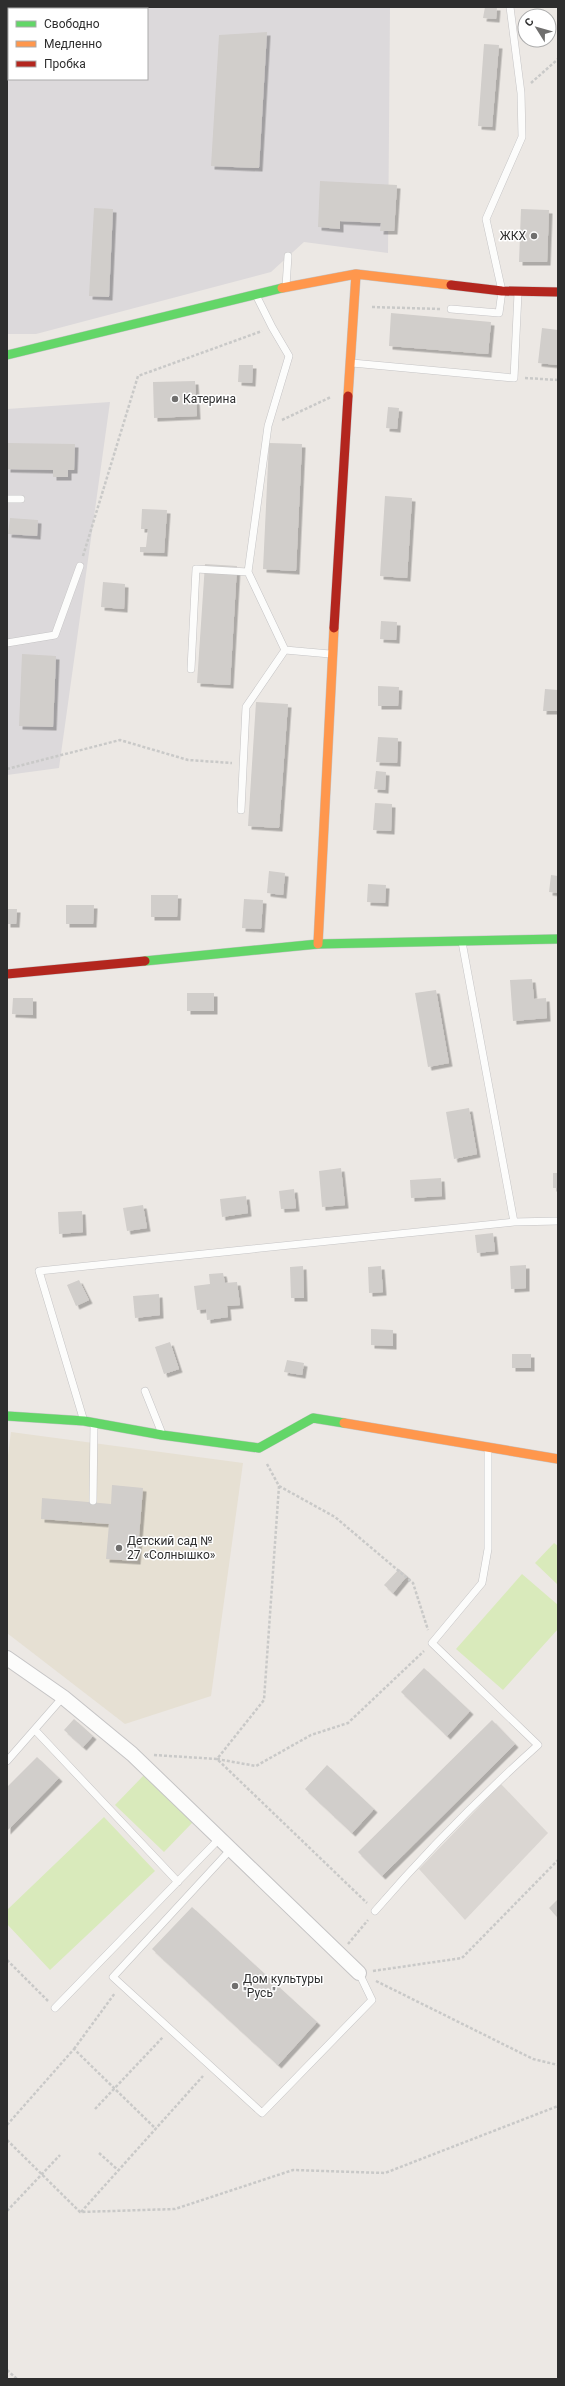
<svg xmlns="http://www.w3.org/2000/svg" width="565" height="2386" font-family="Roboto,sans-serif">
<style>
.industrial{fill:#dcd9db;fill-rule:evenodd}
.education{fill:#e6e0d3}
.pitch{fill:#d9eabb}
.plaza{fill:#dad6d2}
.building{fill:#d1cecb;filter:url(#shadow)}
.lines{fill:none;stroke-linecap:round;stroke-linejoin:round}
.lane-casing{stroke:#c5c4c5;stroke-width:8}
.street-casing{stroke:#c5c4c5;stroke-width:16}
.fast-casing{stroke:#c5c4c5;stroke-width:10}
.slow-casing{stroke:#c5c4c5;stroke-width:10}
.jam-casing{stroke:#c5c4c5;stroke-width:10}
.path{stroke:#c9c9c8;stroke-width:2.5;stroke-dasharray:3 2;stroke-linecap:butt}
.lane{stroke:#fcfcfb;stroke-width:7}
.street{stroke:#fcfcfb;stroke-width:14}
.fast{stroke:#63d668;stroke-width:9}
.slow{stroke:#ff974d;stroke-width:9}
.jam{stroke:#b3261e;stroke-width:9}
.poi-dot{fill:#706f6e;stroke:#fff;stroke-width:1.5}
.labels{text-anchor:middle;dominant-baseline:central;stroke-width:3;stroke-linejoin:round;paint-order:stroke}
.poi-label{font-size:12px;fill:#2e2e2e;stroke:#fff;text-anchor:start}
</style>
<defs>
<filter id="shadow"><feDropShadow dx="3.5" dy="3.5" stdDeviation="0" flood-color="#0004"/></filter>
</defs>
<rect width="100%" height="100%" fill="#ece8e4"/>
<path class="industrial" d="M7 7H390L388 253 304 242 271 272 36 334H7ZM9 9H147V79H9Z
M110 402 59 768 7 775V409Z"/>
<path class="education" d="M11 1432 243 1463 211 1696 125 1724 7 1633V1463Z"/>
<path class="pitch" d="M554 1543 558 1546V1585L535 1563Z
M522 1574 558 1605V1629L503 1690 456 1649Z
M144 1775 193 1822 164 1852 115 1805Z
M104 1817 155 1871 50 1970 7 1924V1910Z"/>
<path class="plaza" d="M501 1784 548 1833 465 1920 419 1869Z"/>
<path class="building" d="M485 7H497L496 19 483 18Z
M267 32 259 168 211 166 219 35Z
M484 44 499 45 492 127 478 126Z
M320 181 397 185 394 231H380L381 223 340 221V229L318 227Z
M94 208 113 209 109 297 89 296Z
M521 209 549 210 547 262H519Z
M391 313 491 322 488 354 389 346Z
M542 328 558 330V365L538 363Z
M239 365H253L252 383 238 382Z
M195 381 197 416 154 418 153 382Z
M388 407 399 408 397 429 386 428Z
M7 443 75 444 74 470H68V477H53V470L7 469Z
M269 443 302 444 296 571 263 569Z
M385 496 412 498 407 578 380 576Z
M142 509 167 510 164 553 140 552V547H146L148 529H141Z
M10 518 38 520 37 536 8 534Z
M205 564 237 566 230 685 197 683Z
M103 582 125 584 124 609 101 607Z
M381 621 397 622 396 640 380 639Z
M22 654 56 656 53 727 19 726Z
M378 686 399 687 398 706H378Z
M545 689 558 690V711H543Z
M256 702 288 704 279 828 248 826Z
M378 737 398 738 397 763 376 762Z
M376 771 386 772 385 790 374 789Z
M375 803 392 804 391 831 373 830Z
M269 871 285 873 283 895 267 893Z
M551 875 558 876V893L549 892Z
M368 884 386 885 385 903 367 902Z
M151 895H178L177 917H151Z
M244 899 263 900 261 929 242 928Z
M66 905H94L93 924H66Z
M7 909H17L16 924H7Z
M532 979 534 999 546 998 547 1018 513 1021 510 980Z
M436 990 449 1063 428 1067 415 993Z
M187 993H214V1011H187Z
M13 998H33V1015L12 1014Z
M469 1108 477 1154 454 1159 446 1112Z
M341 1168 345 1205 322 1207 319 1171Z
M553 1173H558V1188H553Z
M441 1178 442 1196 411 1198 410 1180Z
M294 1189 296 1208 281 1209 279 1191Z
M246 1196 248 1213 222 1217 220 1199Z
M143 1205 147 1228 127 1231 123 1208Z
M82 1211 83 1232 59 1234 58 1212Z
M493 1233 495 1251 477 1253 475 1235Z
M526 1265V1288L511 1289 510 1266Z
M303 1266 304 1298H291L290 1267Z
M381 1266 383 1292 369 1293 368 1267Z
M223 1273 225 1283 237 1282 240 1305 227 1306 228 1317 207 1320 206 1309 197 1310 194 1286 210 1284 209 1274Z
M79 1280 89 1300 76 1306 67 1285Z
M159 1294 160 1315 135 1318 133 1296Z
M371 1329 393 1330V1346L371 1345Z
M170 1342 179 1369 164 1374 155 1347Z
M512 1354H531V1368H512Z
M287 1360 304 1363 302 1375 284 1372Z
M112 1485 143 1488 137 1561 106 1559 109 1524 41 1519 42 1498 111 1504Z
M399 1569 407 1576 393 1593 384 1585Z
M424 1668 470 1711 447 1736 401 1692Z
M74 1719 93 1736 83 1747 64 1730Z
M492 1720 515 1744 382 1876 358 1852Z
M37 1757 59 1778 7 1831V1787Z
M327 1765 374 1809 352 1833 305 1789Z
M558 1899V1918L549 1908Z
M192 1907 317 2022 278 2065 152 1949Z"/>
<g class="lines">
<defs>
<path id="lane" d="M286 286 288 256
M451 309 499 313 502 291 486 219 522 137 521 93 510 7
M352 363 514 378 518 293
M7 499H21
M7 643 55 635 80 566
M285 650 330 654
M191 669 196 569 248 572 268 426 289 356 272 327 256 295
M241 810 246 707 285 650 248 572
M462 942 514 1222
M145 1391 161 1431
M83 1418 39 1271 514 1222 558 1221
M93 1501 94 1424
M35 1730 178 1882
M7 1761 63 1697
M232 1848 113 1977 262 2113 372 2000 359 1973
M375 1911C426 1852 480 1797 538 1745L432 1643 482 1583 488 1549V1449
M55 2008 220 1838"/>
<path id="street" d="M7 1658 63 1697 132 1754 359 1973"/>
<path id="fast" d="M7 355 282 288
M145 961 318 944 558 939
M7 1416 84 1421 162 1435 259 1448 313 1418 344 1423"/>
<path id="slow" d="M282 288 356 274 451 285
M348 396 356 274
M318 944 334 628
M344 1423 558 1459"/>
<path id="jam" d="M451 285 502 291 558 292
M334 628 348 396
M7 974 145 961"/>
</defs>
<use href="#lane" class="lane-casing"/>
<use href="#street" class="street-casing"/>
<use href="#fast" class="fast-casing"/>
<use href="#slow" class="slow-casing"/>
<use href="#jam" class="jam-casing"/>
<path class="path" d="M531 83 558 59
M372 307 441 309
M525 378 558 380
M282 420 331 397
M83 556 138 376 262 331
M7 769 120 740 188 760 232 763
M267 1464 279 1486 264 1700 217 1759 256 1766 311 1735 348 1723 424 1651
M279 1486 335 1517 413 1583 428 1630
M154 1755 217 1759 367 1903
M348 1944 368 1920
M7 1960 48 2001
M373 1971 462 1958 558 1860
M376 1981 533 2059 558 2065
M74 2049 115 1993
M95 2109 163 2037
M7 2125 74 2049 156 2129
M7 2140 80 2212 175 2209 293 2170 385 2173 558 2106
M99 2153 118 2170
M7 2211 60 2155
M81 2212 203 2076
M7 2370 17 2379"/>
<use href="#lane" class="lane"/>
<use href="#street" class="street"/>
<use href="#fast" class="fast"/>
<use href="#slow" class="slow"/>
<use href="#jam" class="jam"/>
</g>
<g class="poi-dot">
<circle cx="534" cy="236" r="4"/>
<circle cx="175" cy="399" r="4"/>
<circle cx="119" cy="1548" r="4"/>
<circle cx="235" cy="1986" r="4"/>
</g>
<g class="labels">
<g class="poi-label">
<text x="526" y="236" text-anchor="end">ЖКХ</text>
<text x="183" y="399">Катерина</text>
<text x="127" y="1541">Детский сад №<tspan x="127" dy="14">27 «Солнышко»</tspan></text>
<text x="243" y="1979">Дом культуры<tspan x="243" dy="14">"Русь"</tspan></text>
</g>
</g>
<rect width="565" height="2386" fill="none" stroke="#2e2e2e" stroke-width="16"/>
<rect x="8" y="8" width="140" height="72" fill="#ffffff" stroke="#ababab"/>
<rect x="16" y="21" width="20" height="6" fill="#63d668" stroke="#ababab"/>
<text x="44" y="28" font-size="12" fill="#2e2e2e">Свободно</text>
<rect x="16" y="41" width="20" height="6" fill="#ff974d" stroke="#ababab"/>
<text x="44" y="48" font-size="12" fill="#2e2e2e">Медленно</text>
<rect x="16" y="61" width="20" height="6" fill="#b3261e" stroke="#ababab"/>
<text x="44" y="68" font-size="12" fill="#2e2e2e">Пробка</text>
<g transform="translate(537 28) rotate(307)"><circle r="19" fill="#ffffff" stroke="#ababab"/>
<path d="M0-3L7 15L0 10L-7 15Z" fill="#706f6e"/>
<text y="-6" font-size="11" font-weight="bold" text-anchor="middle" fill="#2e2e2e">С</text>
</g>
</svg>
